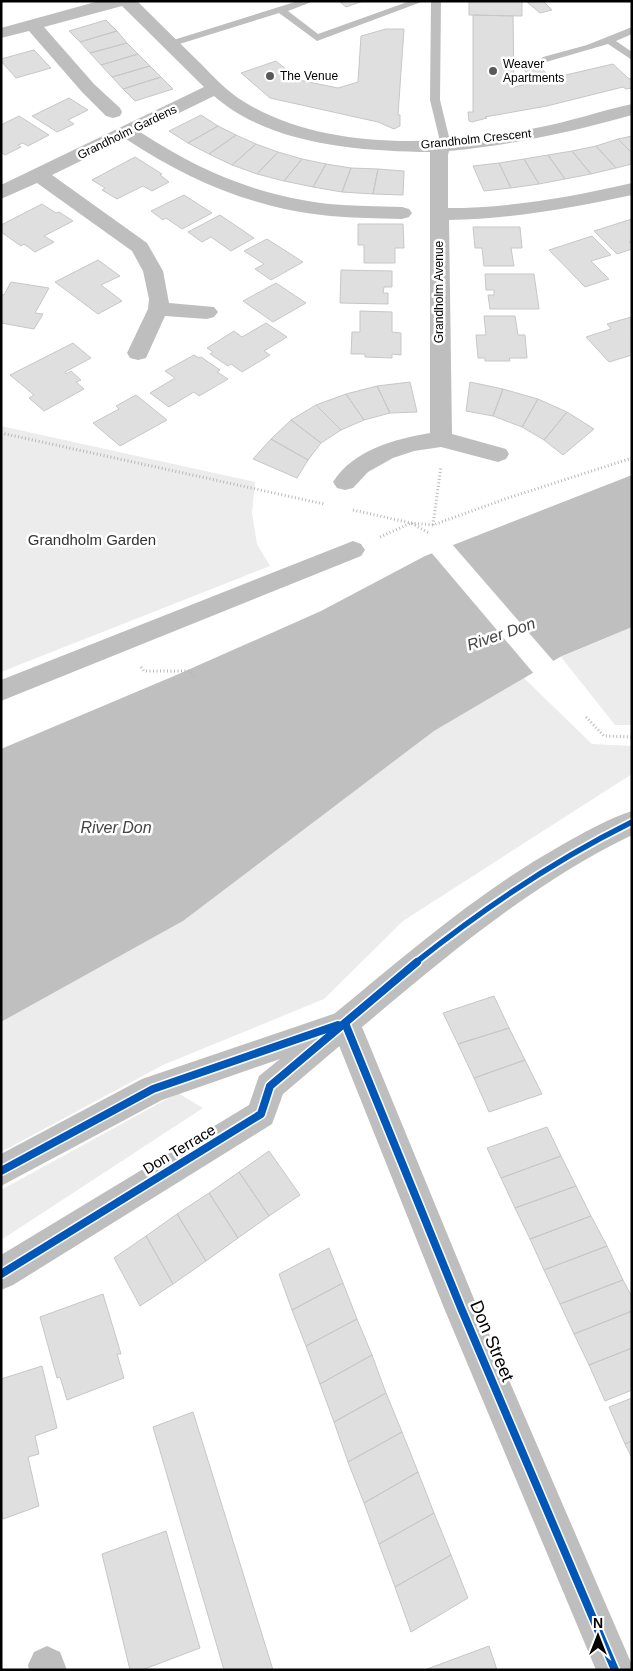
<svg xmlns="http://www.w3.org/2000/svg" width="633" height="1671" font-family="Arial,sans-serif">
<style>
.green{fill:#ececec}
.water{fill:#bfbfbf}
.pier{fill:#fff}
.building{fill:#dfdfdf;stroke:#c7c7c7}
.lines{fill:none;stroke-linecap:round;stroke-linejoin:round}
.path{stroke:#b9b9b9;stroke-width:3;stroke-dasharray:1 2.5;stroke-linecap:butt}
.service{fill:#bebebe;fill-rule:evenodd}
.minor{fill:#bebebe;fill-rule:evenodd}
.tertiary{fill:#bebebe;fill-rule:evenodd}
.cycleway-far1-casing{stroke:#fff;stroke-width:9}
.cycleway-casing{stroke:#fff;stroke-width:11}
.cycleway-far1{stroke:#0057b8;stroke-width:5.5}
.cycleway{stroke:#0057b8;stroke-width:8}
.poi-dot{fill:#595959;stroke:#fff;stroke-width:2}
.labels{text-anchor:middle;dominant-baseline:central;stroke-width:5;stroke-linejoin:round;paint-order:stroke}
.far-poi-label{font-size:12px;fill:#000;stroke:#fff;text-anchor:start}
.far-street-label{font-size:12px;fill:#000;stroke:#fff}
.park-label{font-size:15px;fill:#333;stroke:#fff}
.street-label{font-size:15px;fill:#000;stroke:#fff}
.water-label{font-size:16px;font-style:italic;fill:#444;stroke:#fff}
.near-street-label{font-size:18px;fill:#000;stroke:#fff}
</style>
<rect width="100%" height="100%" fill="#fff"/>
<path class="green" d="M1 426 255 482 252 513 257 544 270 566 1 672Z
M632 627V725H615L561 657Z
M524 678 592 744 632 746V774L403 921 324 999 163 1065 1 1152V1022L183 921 434 731Z
M178 1093 203 1108 1 1240V1190Z"/>
<path class="water" d="M632 475V627L560 657 434 731 183 921 1 1022V749L174 676 321 611 425 556Z"/>
<path class="pier" d="M451 543 555 663 535 675 430 551Z"/>
<path class="building" d="M339 1H363L346 7Z
M469 1H522V16L469 15Z
M543 1 552 10 540 13 527 2Z
M473 15 513 16 514 87 613 64 628 78 632 79V88L626 89 623 87 547 106 485 117 487 118 472 122 469 121 468 112H473Z
M106 20 117 31 80 42 69 31Z
M386 29H404L398 115H400V126L394 129 378 122 270 98 241 73 276 61 299 80 338 88 358 82 361 36Z
M117 31 127 43 90 53 80 42Z
M127 43 138 54 101 65 90 53Z
M34 50 51 68 16 78 1 61V59Z
M138 54 150 66 112 77 101 65Z
M536 63 548 75 533 79 521 67Z
M150 66 161 77 123 89 112 77Z
M161 77 173 89 135 101 123 89Z
M69 98 88 110 68 120 74 124 57 132 32 116Z
M201 115 218 126 188 143 169 131Z
M19 116 49 135 28 146 23 143 18 145 21 147 5 155 1 152V125Z
M218 126 236 135 209 154 188 143Z
M236 135 256 144 232 165 209 154Z
M632 136V153L618 139Z
M618 139 632 153V164L616 168 596 146Z
M256 144 278 152 257 174 232 165Z
M596 146 616 168 591 174 572 151Z
M572 151 591 174 565 179 548 155Z
M278 152 302 159 284 181 257 174Z
M548 155 565 179 539 184 524 159Z
M135 157 162 174 160 175 169 182 152 191 143 186 117 199 102 190 105 188 92 180Z
M302 159 326 164 313 187 284 181Z
M524 159 539 184 511 188 499 163Z
M499 163 511 188 484 191 473 166Z
M326 164 351 168 342 192 313 187Z
M351 168 378 169 373 194 342 192Z
M378 169 404 171 403 195 373 194Z
M184 195 212 213 182 229 166 218 163 220 151 211Z
M42 204 56 213 59 212 73 221 44 236 54 242 35 252 24 244 21 246 1 232V225Z
M220 215 254 238 231 251 211 237 202 242 188 232Z
M632 219V241L629 242 632 244V249L617 254 594 231Z
M358 224H403L404 248H395V263H364V245H358Z
M473 227H520L522 248H511L514 266H484L482 248H475Z
M592 236 611 255 591 261 609 279 585 287 549 250Z
M267 239 303 262 271 280 255 269 264 264 244 251Z
M98 260 120 276 101 285 122 301 98 314 55 282Z
M341 270 392 271V287H384L383 293H388V304L340 303Z
M485 274H534L539 309H490L488 295H494V290H486Z
M11 282 49 288 35 313 43 314 34 329 1 323V294L4 295Z
M276 283 306 303 273 322 243 301Z
M360 311 392 312V332L401 333V355L392 354V358L365 357V354H351L352 332H360Z
M484 316H515L518 335H525L527 358H509L510 361H485V358H478L476 335H486Z
M631 317 632 355 609 362 586 337 611 329 607 324Z
M266 323 287 337 264 351 270 355 242 372 231 364 228 366 210 354 213 352 207 348 234 331 242 337Z
M73 343 91 358 65 372 66 374 71 371 81 380 76 382 84 389 44 411 29 398 34 395 10 375Z
M194 355 199 358 201 357 220 370 217 372 228 379 199 396 194 392 169 407 150 393 175 378 165 371Z
M410 382 417 412 390 413 377 386Z
M470 382 503 389 493 416 466 411Z
M377 386 390 413 364 420 346 394Z
M503 389 538 399 522 427 493 416Z
M346 394 364 420 341 430 316 405Z
M136 395 167 420 120 446 93 423 119 409 116 406Z
M538 399 567 412 544 440 522 427Z
M316 405 341 430 321 443 291 420Z
M567 412 594 429 563 455 544 440Z
M291 420 321 443 308 460 271 439Z
M271 439 308 460 297 478 253 459Z
M494 996 509 1028 458 1044 443 1013Z
M509 1028 525 1060 474 1078 458 1044Z
M525 1060 542 1094 489 1112 474 1078Z
M547 1127 561 1156 501 1178 487 1148Z
M269 1151 300 1195 269 1216 239 1172Z
M561 1156 576 1186 515 1208 501 1178Z
M239 1172 269 1216 238 1238 209 1193Z
M576 1186 591 1216 530 1239 515 1208Z
M209 1193 238 1238 206 1261 177 1214Z
M177 1214 206 1261 173 1284 146 1236Z
M591 1216 607 1246 544 1270 530 1239Z
M146 1236 173 1284 140 1306 114 1258Z
M607 1246 623 1280 560 1304 544 1270Z
M329 1248 343 1283 292 1310 279 1274Z
M623 1280 632 1297V1311L574 1334 560 1304Z
M343 1283 357 1319 306 1346 292 1310Z
M103 1294 121 1354H117L124 1378 67 1400 60 1377 57 1378 40 1317Z
M632 1311V1348L589 1365 574 1334Z
M357 1319 372 1355 320 1384 306 1346Z
M632 1348V1390L605 1401 589 1365Z
M372 1355 386 1393 334 1422 320 1384Z
M42 1366 57 1428 35 1436 39 1454 28 1457 39 1506 3 1519 1 1509V1379Z
M386 1393 402 1432 348 1462 334 1422Z
M632 1398V1441L625 1444 609 1407Z
M193 1412 273 1670H224L153 1427Z
M402 1432 418 1472 364 1503 348 1462Z
M632 1441V1458L625 1444Z
M418 1472 434 1513 379 1544 364 1503Z
M434 1513 451 1555 395 1587 379 1544Z
M166 1531 200 1648 142 1670H130L102 1554Z
M451 1555 468 1598 411 1632 395 1587Z
M489 1646 497 1670H427V1669Z"/>
<g class="lines">
<path class="path" d="M1 433 324 504
M353 510 411 523 433 525 505 499 632 458
M433 525 441 466
M380 537 411 523 429 533
M141 667 144 671H190L195 678
M586 717 604 736 632 737"/>
<path class="service" d="M298 1H314L288 11 318 34 410 1H424L317 41 279 13 173 46 170 47 165 44 167 42Z
M431 1H441L440 100 449 137 447 146 442 149 437 146 439 137 430 100Z
M632 27V34L616 41 632 52V60L608 44 546 62 541 59 543 57 587 45Z"/>
<path class="minor" d="M99 1H137C158 22 179 42 199 62 212 75 224 88 238 98 321 153 443 146 536 128 569 122 600 111 632 104V115C572 132 512 145 449 151L448 155V208C511 208 571 197 632 183V195C571 208 511 219 449 220L452 434 506 449 509 454 506 459 498 462 441 447 414 451 393 458 368 472 353 488 345 490 337 488 333 482C353 450 395 439 430 433V152C359 151 270 145 214 96L140 132C200 171 258 196 329 204 353 206 378 206 402 207L409 209 412 213 409 217 402 219C378 218 354 218 330 216 252 208 190 181 126 139L52 175 147 243 163 271 169 303 214 307 218 312 214 317 207 319 165 316 146 358 138 360 130 358 127 353 148 309 149 299 143 271 132 251 37 183 1 199V185L204 87 122 6 44 27 94 84 120 108 122 112 120 116 113 118 106 116 82 92 29 31 1 38V28Z
M353 541 361 544 365 550 361 556 1 701V680Z
M345 1010 356 1014 360 1023 356 1032 283 1094 272 1124 13 1285 1 1290V1255L249 1105 259 1076 280 1059 162 1100 1 1186V1154L142 1079Z
M47 1646 60 1652 67 1670H29L28 1665 34 1652Z"/>
<path class="tertiary" d="M632 811V835C531 884 447 956 362 1027L474 1299 632 1665V1670H596L444 1308 330 1023 334 1014C407 954 478 892 560 846 583 833 607 819 632 811Z"/>
<defs>
<path id="cycleway-far1" d="M415 963C484 908 553 861 632 822"/>
<path id="cycleway" d="M345 1023 461 1308 615 1670
M1 1171 153 1089 338 1025
M1 1274 261 1114 270 1086 417 962"/>
</defs>
<use href="#cycleway-far1" class="cycleway-far1-casing"/>
<use href="#cycleway" class="cycleway-casing"/>
<use href="#cycleway-far1" class="cycleway-far1"/>
<use href="#cycleway" class="cycleway"/>
</g>
<g class="poi-dot">
<circle cx="493" cy="71" r="5"/>
<circle cx="270" cy="76" r="5"/>
</g>
<g class="labels">
<g class="far-poi-label">
<text x="503" y="64">Weaver<tspan x="503" dy="14">Apartments</tspan></text>
<text x="280" y="76">The Venue</text>
</g>
<g class="far-street-label">
<text transform="translate(127 132) rotate(-26)">Grandholm Gardens</text>
<text transform="translate(476 139) rotate(-6)">Grandholm Crescent</text>
<text transform="translate(439 292) rotate(-90)">Grandholm Avenue</text>
</g>
<g class="park-label">
<text x="92" y="539">Grandholm Garden</text>
</g>
<g class="street-label">
<text transform="translate(179 1149) rotate(-31)">Don Terrace</text>
</g>
<g class="water-label">
<text transform="translate(501 634) rotate(-19)">River Don</text>
<text x="116" y="827">River Don</text>
</g>
<g class="near-street-label">
<text transform="translate(492 1341) rotate(67)">Don Street</text>
</g>
</g>
<rect width="633" height="1671" fill="none" stroke="#000000" stroke-width="5"/>
<g transform="translate(598 1636)" stroke="#ffffff" stroke-width="4" paint-order="stroke">
<path d="M0-4L9 19L0 12L-9 19Z" fill="#000000"/>
<text y="-8" font-size="14" font-weight="bold" text-anchor="middle" fill="#000000">N</text>
</g>
</svg>
